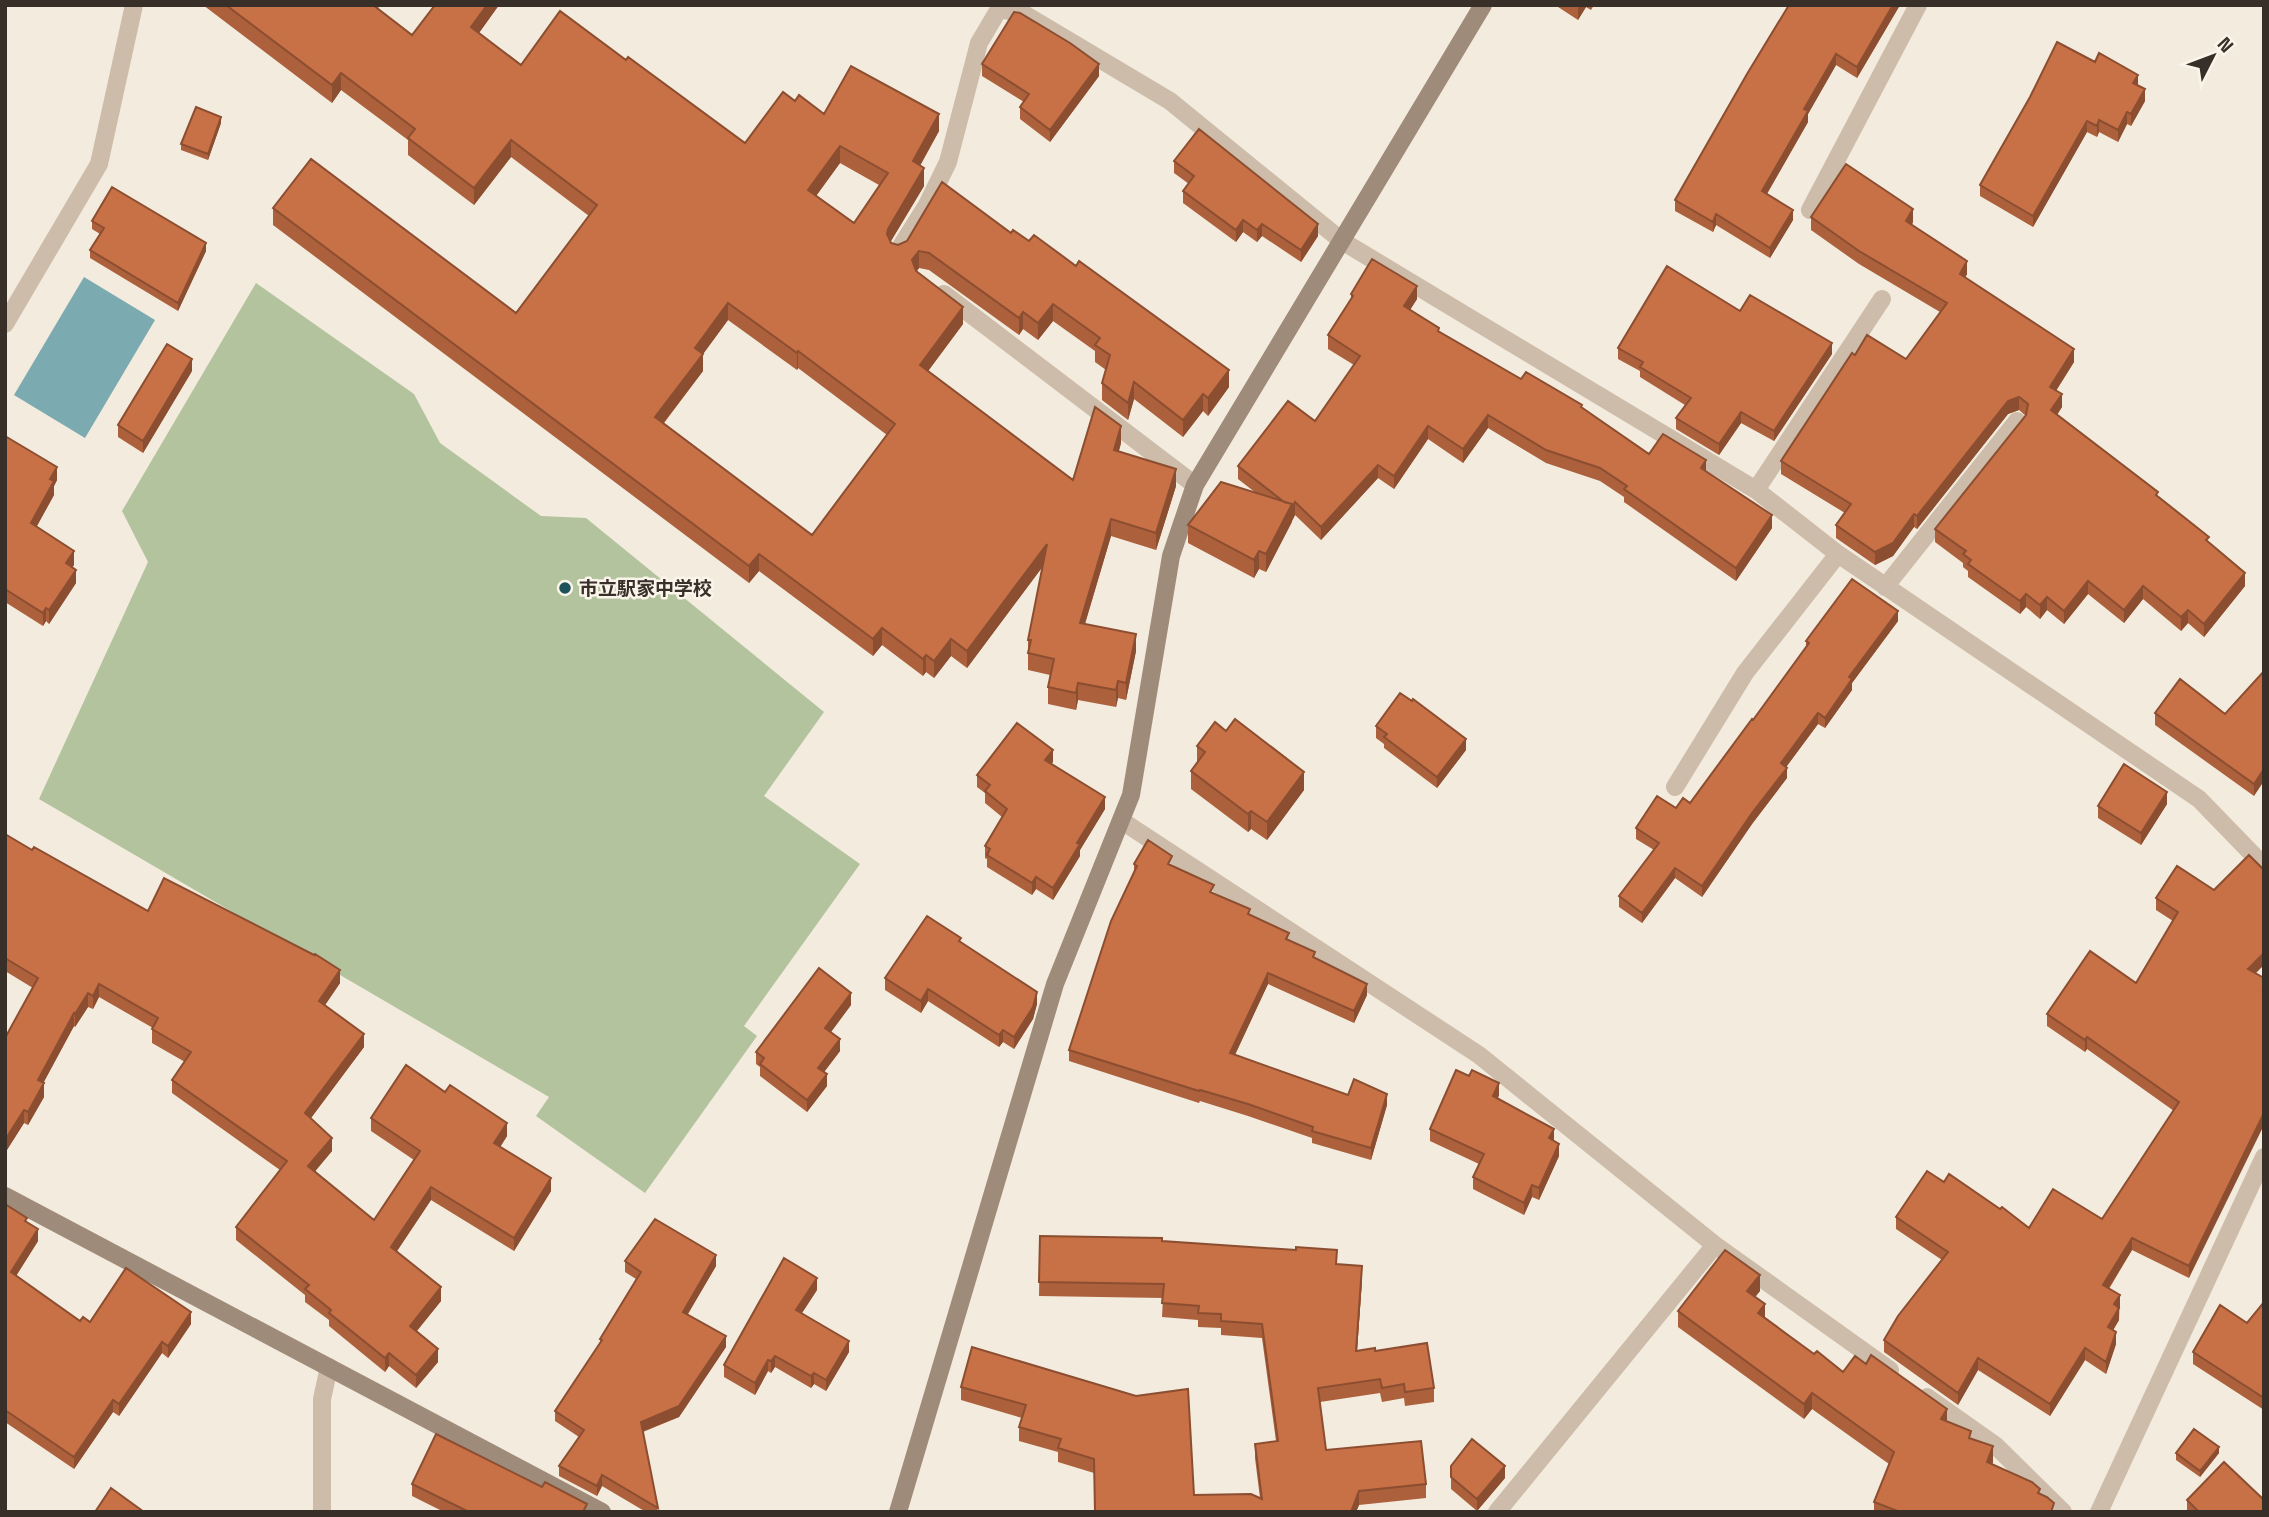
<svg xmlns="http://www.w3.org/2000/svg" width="2269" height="1517" font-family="'Space Grotesk','Noto Sans JP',sans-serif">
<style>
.green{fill:#b3c39d}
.water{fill:#7caab1}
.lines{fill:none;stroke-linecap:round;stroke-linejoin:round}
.lane{stroke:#ccbca9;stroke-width:18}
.street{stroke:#ccbca9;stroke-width:18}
.secondary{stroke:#9f8b7a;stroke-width:18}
.wall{fill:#ac603c;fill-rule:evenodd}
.shaded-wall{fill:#8c4e31}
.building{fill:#c87046;stroke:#8c4e31;stroke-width:2;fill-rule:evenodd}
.poi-dot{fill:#1d525b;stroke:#faf4ea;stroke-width:2.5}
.labels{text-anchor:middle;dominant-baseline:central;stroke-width:5;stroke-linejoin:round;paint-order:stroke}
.poi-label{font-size:19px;font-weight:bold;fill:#382f29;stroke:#faf4ea;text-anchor:start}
</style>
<rect width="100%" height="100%" fill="#f3ebdd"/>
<path class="green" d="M256 283 414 394 440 443 541 516 586 518 824 712 764 796 860 864 744 1026 757 1036 645 1193 536 1116 549 1097 39 799 148 562 122 511Z"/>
<path class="water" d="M84 277 155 320 85 438 14 395Z"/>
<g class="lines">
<path class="lane" d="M898 251 927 205 948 162 979 43 999 9 1024 14 1170 101 1342 241
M944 294 1195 485"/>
<path class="street" d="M1810 210 1918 5
M1342 241 1756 490 1838 554 2199 799 2264 866
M5 324 99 164 134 5
M1756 490 1882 299
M1885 587 2017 421
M1675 787 1745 673 1838 554
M1122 821 1479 1055 1715 1245 1890 1370
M1927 1397 1995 1445 2063 1512
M322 1512V1399L329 1367
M1497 1512 1715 1245
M2099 1512 2264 1157"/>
<path class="secondary" d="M5 1196 602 1512
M898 1512 1055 984 1131 795 1171 556 1195 485 1483 5"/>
</g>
<path class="wall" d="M203 5H379L378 9 412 35 435 5H499L479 33 521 65 626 60 745 143 795 101 824 114 939 131 920 166 924 186 891 241V243L898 245 1011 233 1229 387 1208 416 1203 411 1183 437 1134 399 1128 420 1102 400V383L1106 370 1095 362V351L1053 321 1038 340 1023 329 1019 335 929 270 919 268 917 271 963 324 928 371 1073 480 1121 443 1119 451 1176 486 1156 550 1111 536 1085 624 1136 651 1126 700 1118 698 1116 707 1078 700 1076 710 1048 704V687L1050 675 1028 670V640L1042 567 967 668 951 656 934 678 926 672 923 676 882 645 873 656 759 571 749 583 273 225V208L516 313 589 216 511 157 474 205 408 155V140L341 90 332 103ZM840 163 879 185 854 223 816 196ZM728 320 797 370 798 368 887 435 812 535 664 423 703 371V354Z
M1555 5H1594L1591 10 1586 7 1578 20Z
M1900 5 1857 78 1836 65 1808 114V122L1767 194 1793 220 1770 258 1716 225 1713 232 1675 211V200L1747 74Z
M982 64 1099 76 1050 142 1020 119V107L1024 102 982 76Z
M2138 86 2145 101 2131 126 2127 124 2118 142 2099 132 2097 137 2087 132 2033 227 1980 196V185Z
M221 123 208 160 181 150V144Z
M1174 161 1318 236 1301 262 1262 236 1257 242 1243 232 1236 242 1183 203V191L1189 184 1174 173Z
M1811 217 1913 222 1912 225 1967 274 1965 278 2074 362 2056 391 2062 407 2057 415 2158 497 2209 543 2245 586 2204 637 2188 623 2181 631 2143 599 2124 623 2088 594 2064 624 2047 610 2040 619 2026 607 2020 614 1968 577V571L1963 567V563L1935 542V529L2026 416 2019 410 2008 414 1917 529 1914 527 1893 556 1875 565 1836 538V525L1845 513 1781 474V461L1855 355 1906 359 1940 312 1859 264 1811 230Z
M92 221 206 251 178 311 90 258V250L100 234 92 229Z
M1351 294 1417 299 1410 310 1439 332 1521 379 1582 407 1649 454 1706 471 1772 528 1736 581 1624 502V497L1600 481 1546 463 1488 428 1463 463 1428 439 1394 489 1378 478 1321 540 1295 515 1266 572 1259 569 1254 578 1188 543V525L1256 493 1238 479V466L1315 421 1354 365 1328 349V335L1351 299Z
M1740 311 1832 354 1774 441 1741 423 1719 455 1676 429V418L1685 405 1640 377V371L1618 359V348Z
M192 371 143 453 118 437V425Z
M5 436 57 480 54 486V495L36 527 74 565 72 567 76 583 49 624 46 621 43 626 5 602Z
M1898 621 1852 683V690L1825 728 1818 724 1786 767 1787 778 1752 824 1702 897 1675 878 1642 923 1619 907V896L1654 850 1636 839V828L1676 808 1690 803 1753 720 1806 647V641Z
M2264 671 2254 796 2155 725V713L2225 714Z
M1376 726 1466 750 1437 788 1384 748V744L1376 738Z
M1226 731 1304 790 1267 840 1251 829 1248 832 1191 789V771L1197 762V746Z
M1053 762 1051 764 1105 809 1080 850V856L1053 900 1036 889 1032 895 987 867V859L985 858V846L1002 817 985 803V793L977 787V775Z
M2167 804 2141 845 2098 818V806Z
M5 834 32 850 148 911 340 983 325 1005 364 1047 311 1118 332 1151 314 1172 374 1220 414 1160 371 1131V1118L507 1136 500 1147 551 1191 514 1251 431 1200 397 1251 441 1301 417 1331 438 1362 416 1388 389 1366 385 1372 329 1326V1320L305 1302V1295L236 1240V1227L280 1170 172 1093V1080L185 1062 152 1043V1029L153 1028 99 997 93 1009 88 1007 75 1027 74 1026 43 1083 44 1097 28 1125 24 1123 5 1153V1038L33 988 5 971Z
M1134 864 1172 866 1214 894 1250 914 1289 940 1367 995 1354 1023 1268 984 1235 1055 1348 1095 1387 1105 1371 1160 1312 1143V1138L1248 1116 1200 1101 1199 1103 1069 1061V1050L1134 872Z
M2177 866 2255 973 2189 1278 2132 1250 2109 1289 2120 1295 2119 1320 2113 1330 2116 1344 2106 1374 2085 1360 2050 1416 1978 1370 1958 1405 1884 1352V1340L1942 1260 1896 1229V1217L1944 1182 2000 1209 2029 1228 2102 1219 2174 1111 2087 1049 2085 1052 2047 1026V1014L2136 983 2173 921 2156 910V898Z
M961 942 1037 1004 1033 1019 1014 1049 1003 1042 999 1047 928 1001 921 1013 885 990V978Z
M851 1005 831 1032 840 1051 824 1072 827 1086 807 1112 760 1076V1067L756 1064V1052Z
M1499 1095 1498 1098 1554 1141 1559 1156 1539 1200 1532 1197 1524 1215 1473 1189V1177L1479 1164 1430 1141V1129Z
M5 1204 27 1222 38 1241 16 1276 80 1321 191 1324 168 1358 162 1353 119 1416 113 1412 74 1469 5 1422Z
M1040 1236 1162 1241 1337 1264 1362 1280 1357 1351H1375L1434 1388V1402L1405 1406 1404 1398 1382 1402 1380 1393 1320 1402 1326 1450 1426 1484V1498L1359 1505 1356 1512H1095L1094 1473 1058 1462V1452L1019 1441V1427L1022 1418 961 1400V1387L972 1347 1194 1495 1260 1498 1255 1458V1444L1276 1441 1262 1338 1221 1335V1328L1198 1327V1320L1162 1317 1163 1298 1039 1296Z
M625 1261 716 1266 688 1314 726 1347 679 1417 643 1432 658 1512H646L602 1486 597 1496 559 1476V1466L579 1437 555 1421V1411L600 1344V1339L636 1279 625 1272Z
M817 1290 802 1313 849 1352 826 1391 814 1384 811 1388 775 1367 771 1373 768 1371 755 1395 724 1377V1365Z
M1760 1291 1755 1297 1765 1317 1814 1354 1843 1372 1947 1422 1971 1439 1993 1462 1992 1464 2040 1493 2054 1512H1874V1502L1889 1464 1812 1409 1804 1419 1678 1327V1311Z
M2264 1302V1410L2193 1364V1352L2247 1323Z
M2176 1453H2219L2200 1477 2176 1460Z
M1451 1466 1505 1478 1477 1511 1451 1489Z
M412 1484 587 1512H444L412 1496Z
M2187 1500 2264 1512H2187Z"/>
<path class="shaded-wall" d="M487 5H499L471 44V27Z
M1580 5H1586V7L1578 20V9Z
M1893 5H1900L1857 78V67Z
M1836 54V65L1808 114V122L1762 202V191L1804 109Z
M1099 64V76L1050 142V130Z
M341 73V90L332 103V85Z
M2138 75V87L2133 83Z
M2145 89V101L2131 126V114Z
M2127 112V124L2118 142V130Z
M939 114V131L913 178V161Z
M221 117V123L208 160V154Z
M2099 120V132L2097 137V126Z
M2087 121V132L2033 227V216Z
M511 140V157L474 205V188Z
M840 146V163L808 207V190Z
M924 168V186L888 246 887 234 888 229Z
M1913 209V222L1906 234V221Z
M1793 210V220L1770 258V248Z
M1716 214V225L1713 232V222Z
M1243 220V232L1236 242V230Z
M1262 224V236L1257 242V230Z
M1318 224V236L1301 262V250Z
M206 243V251L178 311V303Z
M919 251V268L912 277V260Z
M1967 261V274L1960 287V274Z
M1417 286V299L1404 319V306Z
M728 303V320L695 365V348Z
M1053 304V321L1038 340V323Z
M963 307V324L920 382V365Z
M1023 312V329L1019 335V318Z
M1832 343V354L1774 441V431Z
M2074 349V362L2050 400V387Z
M798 351V368L797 370V353Z
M703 354V371L655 434V417Z
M192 359V371L143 453V441Z
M1229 370V387L1208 416V398Z
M1134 382V399L1128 420V403Z
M1203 394V411L1183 437V420Z
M2062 394V407L2051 423V410Z
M2019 397V410L2008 414 1917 529V516L2008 401Z
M1741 412V423L1719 455V444Z
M1488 415V428L1463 463V449Z
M1121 426V443L1114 467V450Z
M1428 426V439L1394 489V476Z
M1706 460V473L1701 468Z
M1378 465V478L1321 540V527Z
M57 467V480L54 486V495L31 537V523L50 479Z
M1176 469V486L1156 550V533Z
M1295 502V515L1292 521V508Z
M1292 504V522L1266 572V554Z
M1914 514V527L1893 556 1875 565V552Z
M1772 515V528L1736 581V568Z
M1111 519V536L1080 640V623Z
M1047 544V561L967 668V651Z
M74 551V565L66 577V563Z
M1259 551V569L1254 578V560Z
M759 554V571L749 583V566Z
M76 570V583L49 624V610Z
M2245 573V586L2204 637V624Z
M2088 581V594L2064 624V611Z
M2143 586V599L2124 623V610Z
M2026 594V607L2020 614V601Z
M2047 597V610L2040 619V605Z
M46 608V621L43 626V613Z
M2188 610V623L2181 631V617Z
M1898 611V621L1852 683V690L1825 728V718L1849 677Z
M882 628V645L873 656V639Z
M1136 634V651L1126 700V683Z
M951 639V656L934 678V661Z
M926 655V672L923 676V659Z
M1118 681V698L1116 707V690Z
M1078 683V700L1076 710V693Z
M1818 713V724L1781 774V763Z
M1466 739V750L1437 788V777Z
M1053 750V762L1045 772V760Z
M1787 768V778L1752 824 1702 897V886L1752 813Z
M2264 769V781L2254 796V784Z
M1304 772V790L1267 840V822Z
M2167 792V804L2141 845V833Z
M1105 797V809L1080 850V856L1053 900V888L1077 843Z
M1251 811V829L1248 832V814Z
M1675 868V878L1642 923V913Z
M1036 877V889L1032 895V883Z
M2264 953V965L2248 981V969Z
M340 970V983L319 1014V1001Z
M1268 973V984L1230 1065V1053Z
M99 984V997L93 1009V996Z
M1367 984V995L1354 1023V1011Z
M928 989V1001L921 1013V1001Z
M1037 992V1004L1033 1019 1014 1049V1037Z
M88 993V1007L75 1027V1014Z
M851 993V1005L825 1040V1028Z
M74 1013V1026L38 1093V1080Z
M1003 1030V1042L999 1047V1035Z
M364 1034V1047L305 1126V1113Z
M2087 1037V1049L2085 1052V1040Z
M840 1039V1051L818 1080V1068Z
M827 1074V1086L807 1112V1100Z
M44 1083V1097L28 1125V1112Z
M1499 1083V1095L1493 1108V1096Z
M1387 1094V1105L1371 1160V1148Z
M24 1110V1123L5 1153V1140Z
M2264 1113V1125L2189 1278V1266Z
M507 1123V1136L494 1157V1143Z
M1554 1129V1141L1549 1150V1138Z
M332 1138V1151L308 1180V1166Z
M1559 1144V1156L1539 1200V1188Z
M551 1178V1191L514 1251V1238Z
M1532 1185V1197L1524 1215V1203Z
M431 1187V1200L391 1260V1247Z
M38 1229V1241L11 1284V1272Z
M2132 1238V1250L2103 1297V1285Z
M716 1255V1266L683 1322V1312Z
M1362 1266V1280L1356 1365V1351Z
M1760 1275V1291L1747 1307V1291Z
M817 1278V1290L796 1322V1310Z
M441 1287V1301L410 1339V1326Z
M2120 1295V1307L2114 1316V1304Z
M1765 1304V1320L1758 1313Z
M2119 1308V1320L2108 1339V1327Z
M191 1312V1324L168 1358V1346Z
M2116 1332V1344L2106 1374V1362Z
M726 1336V1347L679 1417 641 1432V1422Z
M849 1341V1352L826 1391V1380Z
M162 1342V1353L119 1416V1404Z
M2085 1348V1360L2050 1416V1404Z
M438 1349V1362L416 1388V1375Z
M389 1353V1366L385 1372V1358Z
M775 1356V1367L771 1373V1361Z
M1978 1358V1370L1958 1405V1393Z
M768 1360V1371L755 1395V1383Z
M814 1373V1384L811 1388V1376Z
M1812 1393V1409L1804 1419V1404Z
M113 1400V1412L74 1469V1457Z
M1947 1409V1424L1941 1419Z
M1993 1446V1462L1987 1478V1462Z
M2219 1447V1453L2200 1477V1471Z
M1505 1466V1478L1477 1511V1499Z
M602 1475V1486L597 1496V1486Z
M1359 1491V1505L1356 1512H1351Z"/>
<path class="building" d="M226 5H373L412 35 435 5H487L471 27 521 65 560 11 626 60 628 57 745 143 783 92 795 101 799 95 824 114 851 66 939 114 913 161 924 168 888 229 887 234 891 243 898 245 907 241 942 182 1011 233 1013 230 1029 241 1034 235 1076 266 1079 261 1229 370 1208 398 1203 394 1183 420 1134 382 1128 403 1102 383 1110 355 1095 345 1100 338 1053 304 1038 323 1023 312 1019 318 929 253 919 251 912 260 916 271 963 307 920 365 1073 480 1095 407 1121 426 1114 450 1176 469 1156 533 1111 519 1080 623 1136 634 1126 683 1118 681 1116 690 1078 683 1076 693 1048 687 1054 659 1028 653 1031 640H1028L1047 544 967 651 951 639 934 661 926 655 923 659 882 628 873 639 759 554 749 566 273 208 311 159 516 313 597 205 511 140 474 188 408 138 415 129 341 73 332 85ZM840 146 888 173 854 223 808 190ZM728 303 797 353 798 351 895 424 812 535 655 417 703 354 695 348Z
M1789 5H1893L1857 67 1836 54 1804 109 1808 111 1762 191 1793 210 1770 248 1716 214 1713 222 1675 200 1747 74Z
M1014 12 1020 13 1070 43 1099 64 1050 130 1020 107 1029 94 982 64Z
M2057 42 2095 62 2099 53 2138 75 2133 83 2145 89 2131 114 2127 112 2118 130 2099 120 2097 126 2087 121 2033 216 1980 185 2030 97Z
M196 107 221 117 208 154 181 144Z
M1199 129 1318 224 1301 250 1262 224 1257 230 1243 220 1236 230 1183 191 1194 176 1174 161Z
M1846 164 1913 209 1906 221 1967 261 1960 274 2074 349 2050 387 2062 394 2051 410 2158 492 2156 495 2209 537 2206 540 2245 573 2204 624 2188 610 2181 617 2143 586 2124 610 2088 581 2064 611 2047 597 2040 605 2026 594 2020 601 1968 564 1971 560 1963 554 1966 551 1935 529 2026 415 2028 404 2019 397 2008 401 1917 516 1914 514 1893 543 1875 552 1836 525 1851 504 1781 461 1852 353 1855 355 1867 335 1906 359 1947 303 1859 251 1811 217Z
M112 187 206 243 178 303 90 250 104 228 92 221Z
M1372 259 1417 286 1404 306 1439 328 1438 331 1521 379 1526 372 1582 405 1581 407 1649 454 1663 434 1706 460 1701 468 1772 515 1736 568 1624 489 1627 486 1600 468 1546 450 1488 415 1463 449 1428 426 1394 476 1378 465 1321 527 1295 502 1292 508V504L1284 502 1238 466 1288 401 1315 421 1360 356 1328 335 1353 296 1351 294Z
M1667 266 1740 311 1750 295 1832 343 1774 431 1741 412 1719 444 1676 418 1691 398 1640 367 1643 362 1618 348Z
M167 344 192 359 143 441 118 425Z
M5 436 57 467 50 479 54 481 31 523 74 551 66 563 76 570 49 610 46 608 43 613 5 589Z
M1221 482 1292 504 1266 554 1259 551 1254 560 1188 525Z
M1852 579 1898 611 1849 677 1852 679 1825 718 1818 713 1781 763 1787 768 1752 813 1702 886 1675 868 1642 913 1619 896 1659 843 1636 828 1657 796 1676 808 1683 798 1690 803 1752 719 1753 720 1809 643 1806 641Z
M2264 671V769L2254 784 2155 713 2180 679 2225 714Z
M1400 693 1412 701 1413 699 1466 739 1437 777 1384 737 1387 734 1376 726Z
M1235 719 1304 772 1267 822 1251 811 1248 814 1191 771 1205 752 1197 746 1215 722 1226 731Z
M1017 723 1053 750 1045 760 1105 797 1077 843 1080 844 1053 888 1036 877 1032 883 987 855 990 849 985 846 1007 809 985 791 990 785 977 775Z
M2124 764 2167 792 2141 833 2098 806Z
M5 834 32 850 34 847 148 911 164 878 314 955 315 954 340 970 319 1001 364 1034 305 1113 332 1138 308 1166 374 1220 420 1151 371 1118 406 1065 445 1092 450 1085 507 1123 494 1143 551 1178 514 1238 431 1187 391 1247 441 1287 410 1326 438 1349 416 1375 389 1353 385 1358 329 1313 331 1310 305 1289 309 1285 236 1227 287 1161 172 1080 191 1052 152 1029 158 1018 99 984 93 996 88 993 75 1014 74 1013 38 1080 44 1083 28 1112 24 1110 5 1140V1038L38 978 5 958Z
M1148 840 1172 856 1168 864 1214 885 1210 892 1250 909 1248 914 1289 933 1286 939 1315 952 1313 957 1367 984 1354 1011 1268 973 1230 1053 1348 1095 1354 1079 1387 1094 1371 1148 1312 1131 1313 1127 1248 1104 1200 1090 1199 1091 1069 1050 1111 921 1137 866 1134 864Z
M2249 855 2264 870V953L2248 969 2264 978V989L2263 991H2264V1113L2189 1266 2132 1238 2103 1285 2120 1295 2114 1304 2119 1308 2108 1327 2116 1332 2106 1362 2085 1348 2050 1404 1978 1358 1958 1393 1884 1340 1898 1316 1948 1252 1896 1217 1927 1171 1944 1182 1949 1174 2000 1209 2002 1207 2029 1228 2053 1189 2102 1219 2179 1102 2087 1037 2085 1040 2047 1014 2090 951 2136 983 2178 912 2156 898 2177 866 2214 890Z
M927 916 961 938 959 941 1037 992 1033 1007 1014 1037 1003 1030 999 1035 928 989 921 1001 885 978Z
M819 968 851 993 825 1028 840 1039 818 1068 827 1074 807 1100 760 1064 764 1058 756 1052Z
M1456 1070 1469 1076 1472 1070 1499 1083 1493 1096 1554 1129 1549 1138 1559 1144 1539 1188 1532 1185 1524 1203 1473 1177 1484 1154 1430 1129Z
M5 1204 27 1218 25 1221 38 1229 11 1272 80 1321 83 1317 90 1322 126 1268 191 1312 168 1346 162 1342 119 1404 113 1400 74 1457 5 1410Z
M655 1219 716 1255 683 1312 726 1336 679 1406 641 1422 658 1508 602 1475 597 1486 559 1466 584 1430 555 1411 602 1340 600 1339 641 1272 625 1261Z
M1040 1236 1162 1238V1241L1296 1250V1247L1337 1250 1336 1264 1362 1266 1356 1351 1375 1348V1351L1427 1343 1434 1388 1405 1392 1404 1384 1382 1388 1380 1379 1318 1388 1326 1450 1421 1441 1426 1484 1359 1491 1351 1512H1095L1094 1459 1058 1448 1061 1439 1019 1427 1026 1405 961 1387 972 1347 1136 1396 1188 1389 1194 1495 1251 1494 1262 1499 1255 1444 1278 1441 1262 1324 1221 1321V1314L1198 1313 1199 1306 1162 1303 1164 1284 1039 1282Z
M1725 1250 1760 1275 1747 1291 1765 1304 1758 1313 1814 1354 1817 1351 1843 1372 1855 1356 1866 1364 1871 1355 1947 1409 1941 1419 1971 1431 1969 1438 1993 1446 1987 1462 2032 1482 2040 1489 2038 1493 2047 1497 2054 1503 2051 1512H1900L1874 1502 1894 1452 1812 1393 1804 1404 1678 1311Z
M784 1258 817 1278 796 1310 849 1341 826 1380 814 1373 811 1376 775 1356 771 1361 768 1360 755 1383 724 1365Z
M2264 1302V1398L2193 1352 2220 1305 2247 1323Z
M2194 1429 2219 1447 2200 1471 2176 1453Z
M436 1434 542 1487 545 1482 587 1504 583 1512H469L412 1484Z
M1472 1439 1505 1466 1477 1499 1451 1477V1466Z
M2224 1462 2264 1500V1512H2199L2187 1500Z
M111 1488 144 1512H95Z"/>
<circle class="poi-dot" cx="565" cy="588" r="7"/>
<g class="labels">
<g class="poi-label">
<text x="579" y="588">市立駅家中学校</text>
</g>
</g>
<rect width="2269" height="1517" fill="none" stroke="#382f29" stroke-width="14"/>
<g transform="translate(2213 56) rotate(48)" stroke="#faf4ea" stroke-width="5" paint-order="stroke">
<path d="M0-5L12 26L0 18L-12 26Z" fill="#382f29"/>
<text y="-10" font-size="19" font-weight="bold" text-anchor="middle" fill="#382f29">N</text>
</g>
</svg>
